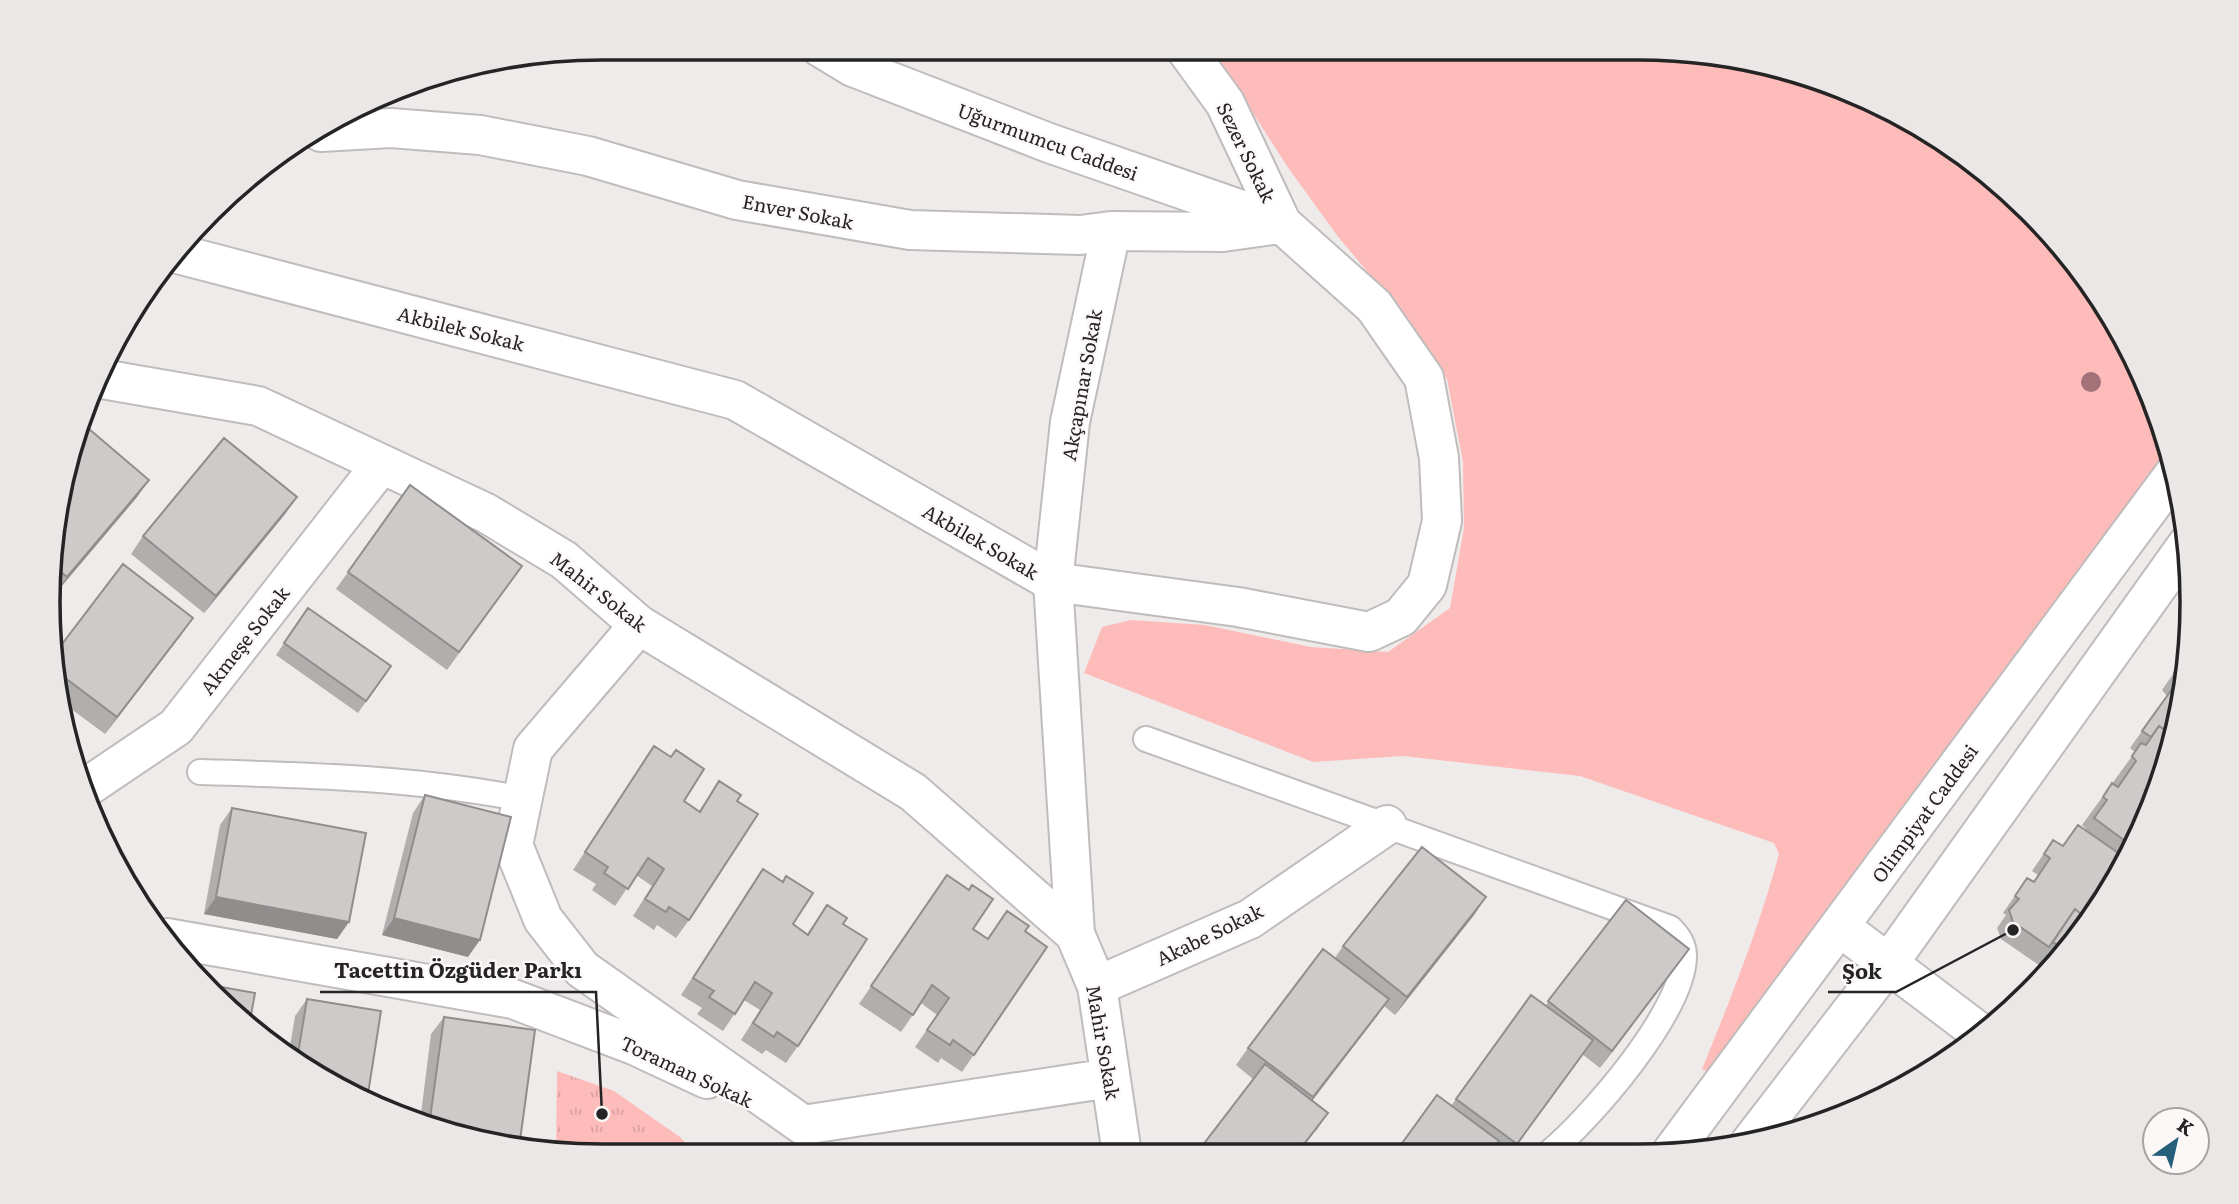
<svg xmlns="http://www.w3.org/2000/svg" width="2239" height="1204" font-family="Literata,serif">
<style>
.grass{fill:#fdbcba}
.park{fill:url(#park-tufts)}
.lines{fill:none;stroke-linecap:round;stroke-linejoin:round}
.service-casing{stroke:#c0bcbc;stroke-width:28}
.minor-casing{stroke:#c0bcbc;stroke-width:42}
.tertiary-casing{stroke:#c0bcbc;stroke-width:42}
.secondary-casing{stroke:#c0bcbc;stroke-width:42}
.service{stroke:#fff;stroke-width:24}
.minor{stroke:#fff;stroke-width:38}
.tertiary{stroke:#fff;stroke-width:38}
.secondary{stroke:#fff;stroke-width:38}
.tree{fill:#a37278}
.wall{fill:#b1aeae}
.shaded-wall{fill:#908d8d}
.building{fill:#cecaca;stroke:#908d8d;stroke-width:2}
.labels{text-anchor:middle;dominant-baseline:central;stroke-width:5;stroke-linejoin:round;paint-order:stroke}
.street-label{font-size:19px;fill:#252424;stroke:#fcf8f8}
.rim{fill:none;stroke:#252424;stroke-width:3.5}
.leader{fill:none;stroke:#252424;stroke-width:2.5}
.callout-dot{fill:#252424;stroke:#fcf8f8;stroke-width:2.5}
.callout-label{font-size:21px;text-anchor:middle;font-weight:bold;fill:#252424;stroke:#fcf8f8;stroke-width:5;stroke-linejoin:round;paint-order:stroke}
</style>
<defs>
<pattern id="park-tufts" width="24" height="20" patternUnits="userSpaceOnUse" patternTransform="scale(1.75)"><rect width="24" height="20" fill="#fdbcba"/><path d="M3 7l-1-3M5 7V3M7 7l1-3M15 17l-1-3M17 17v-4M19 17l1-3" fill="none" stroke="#d9a1a0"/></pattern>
</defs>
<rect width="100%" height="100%" fill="#efebeb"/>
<path class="grass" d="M1211 48H1673L1781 66 1914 121 2002 185 2077 264 2134 356 2171 454 1713 1074 1702 1069C1731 998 1759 928 1779 854L1774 843 1580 776 1403 756 1313 762 1084 673 1102 627 1131 620 1205 625 1311 647 1388 652 1450 608 1464 528 1463 462 1447 379 1400 311 1336 234 1289 169Z"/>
<path class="park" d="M557 1071 614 1091 680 1137 697 1155 556 1154Z"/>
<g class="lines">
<defs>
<path id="service" d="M1146 739 1670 928C1678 936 1684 944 1684 956 1684 1011 1591 1118 1549 1153
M200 772C309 775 416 778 523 799"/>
<path id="minor" d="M1185 48 1225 103 1282 224
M321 132 391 128 480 135 588 156 737 200 910 230 1080 235 1111 231 1223 232 1273 225
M1111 231 1070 422 1053 582 1075 934 1097 986 1122 1154
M178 254 735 400 1053 582 1238 607 1369 632 1401 617 1427 585 1442 521 1439 458 1424 378 1374 306 1282 224 1049 143 853 67 820 47
M102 379 258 406 486 513 564 560 639 625 913 792 1075 934
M639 625 533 749 513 845 543 919 582 969 803 1125 1110 1078
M84 789 176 727 380 466
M167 938 513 999 634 1045 707 1079
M1097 986 1250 919 1387 825"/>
<path id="tertiary" d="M1840 927 1980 1033"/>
<path id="secondary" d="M1750 1143 1888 964 2187 545
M1672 1152 2175 473"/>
</defs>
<use href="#service" class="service-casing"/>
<use href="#minor" class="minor-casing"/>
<use href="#tertiary" class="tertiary-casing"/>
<use href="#secondary" class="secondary-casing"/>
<use href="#service" class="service"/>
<use href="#minor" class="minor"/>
<use href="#tertiary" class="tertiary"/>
<use href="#secondary" class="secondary"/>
</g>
<circle class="tree" cx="2091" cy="382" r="10"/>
<path class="wall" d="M66 459 149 480 137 497 55 594 53 592Z
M410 485 522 566 447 670 336 589Z
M297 497 285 514 204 613 131 554 143 536Z
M308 608 391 666 358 713 276 655Z
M181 635 105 734 63 703 53 656Z
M2185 657 2162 780 2118 879 2054 968 2049 972 2001 939 1997 928 2006 915 2003 913 2027 878 2033 882 2038 875 2032 871 2053 840 2063 846 2085 830 2086 829 2082 825 2135 752 2130 748 2167 696 2162 690Z
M654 746 684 801 699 811 719 781 737 801 689 920 676 938 657 925 654 930 633 916 652 886 636 875 615 906 592 890 596 884 573 870Z
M425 795 468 957 382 935 413 813Z
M232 808 349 922 337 939 204 914 220 825Z
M763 869 782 882 786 876 793 924 807 934 827 905 843 924 798 1046 786 1063 766 1050 762 1054 741 1040 760 1010 744 1000 723 1031 697 1014 702 1008 681 995Z
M947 875 973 929 988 939 1025 931 1047 947 962 1072 941 1058 938 1063 915 1047 937 1015 921 1003 901 1032 859 1004Z
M1486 897 1474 915 1395 1015 1384 1006 1312 1101 1328 1113 1316 1131 1236 1065 1248 1048 1335 958 1343 946Z
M1626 900 1689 949 1600 1068 1582 1054 1511 1153H1494L1451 1106 1531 995 1546 1005Z
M307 999 325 1083 289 1053 295 1016Z
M444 1017 458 1138 420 1122 431 1034Z"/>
<path class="shaded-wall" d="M149 480 137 497 55 594 67 577Z
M297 497 285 514 204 613 216 596Z
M193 618 181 635 105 734 117 717Z
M216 897 349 922 337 939 204 914Z
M1486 897 1474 915 1395 1015 1407 997Z
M394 918 480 940 468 957 382 935Z
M1689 949 1677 966 1600 1068 1612 1051Z
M1389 999 1377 1016 1301 1115 1313 1097Z
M1328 1113 1299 1153H1297Z"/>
<path class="building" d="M82 423 149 480 67 577 55 567 66 459Z
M224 438 297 497 216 596 143 536Z
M410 485 522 566 459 652 348 572Z
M123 564 193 618 117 717 56 671 53 656Z
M308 608 391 666 366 701 284 643Z
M2185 657 2188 659 2187 674 2173 736 2159 726 2151 737 2142 731 2180 678 2174 673Z
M2159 726 2173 736 2162 780 2132 846 2094 818 2107 800 2103 797 2112 783 2118 787 2136 761 2132 756 2141 743 2146 745Z
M654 746 671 757 676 750 704 769 684 801 700 812 719 781 741 795 737 801 758 814 689 920 669 907 666 912 645 899 664 869 648 858 628 889 604 873 608 867 585 852Z
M425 795 511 817 480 940 394 918Z
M232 808 366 833 349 922 216 897Z
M2078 825 2127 859 2118 879 2113 886 2105 880 2081 914 2075 909 2049 947 2013 922 2009 910 2019 899 2015 896 2027 878 2034 882 2050 858 2044 854 2053 840 2063 846Z
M1422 847 1486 897 1407 997 1343 946Z
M763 869 783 882 786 876 813 893 793 924 808 935 827 905 847 918 843 924 867 939 798 1046 777 1032 774 1037 753 1023 772 993 755 982 735 1014 709 997 714 991 693 978Z
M947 875 969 890 972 885 993 899 973 929 988 939 1007 911 1029 926 1025 931 1047 947 974 1055 953 1040 950 1045 927 1030 949 998 932 985 913 1015 871 986Z
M2105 880 2113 886 2066 951 2053 942 2075 909 2081 914Z
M1626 900 1689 949 1612 1051 1548 1001Z
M1323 949 1389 999 1313 1097 1248 1048Z
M205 984 255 993 250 1021Z
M1531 995 1593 1040 1517 1144 1456 1099Z
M307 999 381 1011 367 1100 325 1083 297 1060Z
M444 1017 535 1030 519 1148 458 1138 429 1126Z
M1265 1064 1328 1113 1297 1153 1196 1154Z
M1437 1095 1499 1141 1490 1153H1395Z"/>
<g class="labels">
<g class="street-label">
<text transform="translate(1048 141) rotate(20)">Uğurmumcu Caddesi</text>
<text transform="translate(1247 152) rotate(64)">Sezer Sokak</text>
<text transform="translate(798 211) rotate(11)">Enver Sokak</text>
<text transform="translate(461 328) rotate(14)">Akbilek Sokak</text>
<text transform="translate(1081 385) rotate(-80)">Akçapınar Sokak</text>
<text transform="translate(981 541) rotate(30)">Akbilek Sokak</text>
<text transform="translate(599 591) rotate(38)">Mahir Sokak</text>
<text transform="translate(244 640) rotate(-52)">Akmeşe Sokak</text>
<text transform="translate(1924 813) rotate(-54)">Olimpiyat Caddesi</text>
<text transform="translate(1209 934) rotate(-26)">Akabe Sokak</text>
<text transform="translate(1104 1042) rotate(80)">Mahir Sokak</text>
<text transform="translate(687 1071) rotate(25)">Toraman Sokak</text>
</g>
</g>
<path d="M0 0H2239V1204H0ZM602 60H1638A542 542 0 0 1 2180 602V602A542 542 0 0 1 1638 1144H602A542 542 0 0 1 60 602V602A542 542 0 0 1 602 60Z" fill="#ebe7e7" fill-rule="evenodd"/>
<path class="rim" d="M602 60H1638A542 542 0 0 1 2180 602V602A542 542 0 0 1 1638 1144H602A542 542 0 0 1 60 602V602A542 542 0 0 1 602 60Z"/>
<path class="leader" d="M602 1114L596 992H320M2013 930L1896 992H1828"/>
<g class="callout-dot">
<circle cx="602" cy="1114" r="7"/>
<circle cx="2013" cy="930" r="7"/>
</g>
<g class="callout-label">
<text x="458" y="978">Tacettin Özgüder Parkı</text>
<text x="1862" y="979">Şok</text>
</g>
<g transform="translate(2176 1141) rotate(34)"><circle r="33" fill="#fcf8f8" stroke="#a6a3a3" stroke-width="2"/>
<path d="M0-5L12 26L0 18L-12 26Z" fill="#265f79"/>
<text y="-10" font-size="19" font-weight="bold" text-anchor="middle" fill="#252424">K</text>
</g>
</svg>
